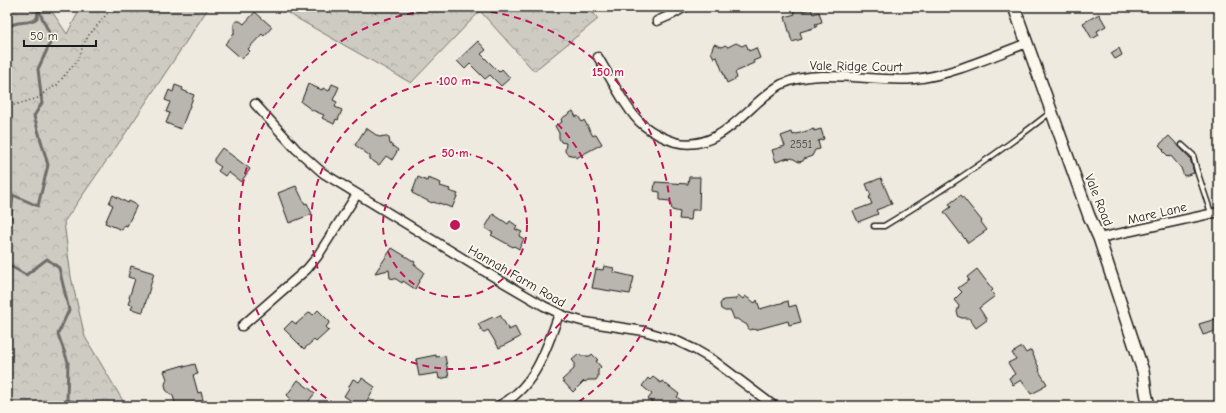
<svg xmlns="http://www.w3.org/2000/svg" width="1226" height="413" font-family="'Comic Neue',sans-serif">
<style>
.forest{fill:url(#forest-crowns);stroke:#75746f}
.lines{fill:none;stroke-linecap:round;stroke-linejoin:round}
.stream{stroke:#6f6d69;stroke-width:3}
.building{fill:#b9b6af;stroke:#1c1c1c}
.lane-casing{stroke:#1c1c1c;stroke-width:7}
.street-casing{stroke:#1c1c1c;stroke-width:11}
.secondary-casing{stroke:#1c1c1c;stroke-width:14}
.path{stroke:#1c1c1c;stroke-width:1.5;stroke-dasharray:1 3;stroke-linecap:butt}
.lane{stroke:#fbf7ec;stroke-width:4}
.street{stroke:#fbf7ec;stroke-width:8}
.secondary{stroke:#fbf7ec;stroke-width:11}
.ring{fill:none;stroke:#c2185b;stroke-width:2;stroke-dasharray:7 5}
.labels{text-anchor:middle;dominant-baseline:central;stroke-width:4;stroke-linejoin:round;paint-order:stroke}
.number-label{font-size:11px;fill:#434241}
.street-label{font-size:13px;fill:#1c1c1c;stroke:#fbf7ec}
.centre{fill:#c2185b;stroke:#fbf7ec;stroke-width:2}
.ring-label{font-size:12px;text-anchor:middle;font-weight:bold;fill:#c2185b;stroke:#fbf7ec;stroke-width:4;stroke-linejoin:round;paint-order:stroke}
</style>
<defs>
<pattern id="forest-crowns" width="20" height="18" patternUnits="userSpaceOnUse"><rect width="20" height="18" fill="#ceccc2"/><path d="M2 6a3 3 0 1 1 6 0M12 15a3 3 0 1 1 6 0" fill="none" stroke="#b0afa6"/></pattern>
</defs>
<rect width="100%" height="100%" fill="#eeeadf"/>
<filter id="ink" filterUnits="userSpaceOnUse"><feTurbulence type="fractalNoise" baseFrequency=".025" numOctaves="2"/><feDisplacementMap in="SourceGraphic" scale="8" xChannelSelector="R" yChannelSelector="G"/><feConvolveMatrix kernelMatrix="1 2 1 2 8 2 1 2 1" color-interpolation-filters="sRGB"/></filter>
<g filter="url(#ink)">
<path class="forest" d="M7 7H49L67 34 81 7H209L125 134 64 222 71 277 85 337 126 406H7Z
M277 7H589L598 19 534 71 480 11 411 83Z"/>
<g class="lines">
<path class="stream" d="M7 28C17 19 28 26 37 18L38 11
M7 249 13 195 38 206 48 165 34 116 42 103 38 69 52 39 37 7
M7 264 26 275 47 259 59 268 69 310 58 334 68 362 67 400 87 406"/>
</g>
<path class="building" d="M798 7H801L803 11 811 9 813 14 819 12 822 22 815 24 817 27 800 32 802 39 792 42 785 17 795 14 793 8Z
M255 12 272 27 264 36 262 34 248 49 250 51 242 59 225 44 234 34V24L236 21H240L244 24Z
M1099 14 1106 26 1097 31 1099 35 1092 39 1083 23Z
M478 41 486 50 481 54 499 72 502 69 510 78 501 86 490 75 485 79 470 64 465 69 457 61Z
M736 43 742 46 746 44 749 51 756 48 760 58 753 61 754 63 747 66V67L735 72 737 78 727 83 717 57 714 58 711 52 714 44 722 47 725 45 728 47Z
M1119 48 1122 55 1115 59 1111 53Z
M308 84 322 90 323 88 329 91 332 84 339 87 333 100 337 102 335 107 342 110 338 120 336 119 334 124 322 118 324 115 312 110 301 102Z
M175 85 183 88 182 90 194 95 181 129 166 123 170 113 166 112 170 102 165 100 169 90 173 92Z
M573 111 576 117 578 116 582 122 584 120 593 136 596 134 602 144 576 158 575 156 567 154 565 151 566 143 561 142 559 138V133L555 126 562 122 561 119Z
M366 128 379 137 385 136 389 138 390 144 398 150 392 160 386 156 379 165 370 159V156L355 145Z
M814 129V131L821 129 824 139 818 141 820 149 815 150 812 156 804 159 803 161 799 162 792 158 789 159 788 158 776 162 772 150 785 146 781 136 792 132 793 135Z
M1169 136 1190 158 1194 173 1184 176 1181 168 1171 156 1169 157 1163 151 1164 150 1159 145Z
M222 148 250 169 241 182 228 172 225 176 218 171 221 167 214 162V159Z
M418 177 427 181 428 178 441 183 440 186 450 189 449 191 458 194 452 208 439 203V204L433 202 432 203 412 193Z
M689 177H700L699 210H692L691 220 679 219 680 212 672 210 670 201 660 200V192L654 191 655 182 688 184Z
M881 178 892 204 876 210 878 214 858 222 853 211 872 204 869 197 871 196 866 184Z
M296 186 305 204 307 203 312 214 289 223 278 193Z
M113 195 128 203 129 201 137 205 127 226 124 225 122 230 105 223 113 205 109 203Z
M961 195 982 221 981 222 987 230 968 243 944 212 951 207 949 204Z
M493 214 508 224 510 221 517 226 515 229 522 232 519 236 524 239 519 249 514 246 513 247 491 235 493 233 485 228Z
M392 248 415 262 414 264 424 272 415 289 403 281 402 283 396 279 390 278 389 270 375 273Z
M131 266 154 273 143 312 131 309 133 305 128 304 130 299 129 298 135 279 128 277Z
M604 266 614 268 613 272 634 277 630 294 592 288 596 269 603 270Z
M977 269 993 290 991 292 995 296 979 308 987 320 976 328 969 318H962L959 317 957 312 959 306 954 300 962 292 958 288 969 280 967 277Z
M738 295 743 299 745 296 755 303 757 300 760 309 788 301 789 307 796 305 801 322 789 325 788 321 755 330 754 329 749 330 747 325 737 319H734L731 311H725L721 309 720 304 723 300 736 299Z
M318 310 330 322 326 327 329 330 316 342 314 340 304 349 284 329 292 321 296 324 310 312 313 315Z
M500 315 509 330 515 327 520 337 499 348 488 330 483 333 478 324 493 317 494 318Z
M1219 318V330L1203 335 1199 324Z
M1022 347 1026 353 1031 350 1040 370 1039 371 1047 384 1042 387 1043 388 1031 394 1021 380 1013 385 1009 378 1015 374 1008 363 1016 359 1012 353Z
M579 354 581 356H590L592 354 598 360 596 361 601 367 598 370V377L596 380H588L585 382 584 381 573 392 562 380 574 369V362L572 360Z
M436 355V357L445 356 449 377 439 379 438 373 419 376 416 359Z
M195 364 198 374 193 375 198 393 201 392 204 404 197 406H176L173 396 166 390 165 384 167 379 164 371 184 365V367Z
M653 377 661 383 662 381 679 394 677 397 689 406H657L648 399 652 394 642 386 648 378 650 380Z
M362 378 375 387 372 392 364 406H347L350 400 344 396 349 388H348L353 379 359 382Z
M298 380 315 393 305 406H291L287 403 290 398 287 395Z"/>
<g class="lines">
<defs>
<path id="lane" d="M1182 145 1193 155 1197 171 1211 213
M874 226H884C942 191 998 154 1051 112"/>
<path id="street" d="M657 21 673 14 685 7
M598 57C609 75 628 113 643 125 653 133 663 138 675 142 710 151 735 123 758 102 765 96 774 88 782 84 822 67 872 83 914 79 949 76 993 56 1027 43
M255 104 296 149 323 173 472 264 544 306 567 317 585 322 644 331 675 340 694 349 713 360 774 406
M1099 238 1219 212
M242 326 307 269 317 257 357 194
M498 406C535 388 546 350 559 314"/>
<path id="secondary" d="M1014 7 1089 216 1099 238 1143 371 1146 393 1149 406"/>
</defs>
<use href="#lane" class="lane-casing"/>
<use href="#street" class="street-casing"/>
<use href="#secondary" class="secondary-casing"/>
<path class="path" d="M7 109 11 106 38 98 46 91 57 85 79 58 83 45 89 35 113 7"/>
<use href="#lane" class="lane"/>
<use href="#street" class="street"/>
<use href="#secondary" class="secondary"/>
</g>
</g>
<g class="ring">
<circle cx="455" cy="225" r="72"/>
<circle cx="455" cy="225" r="144"/>
<path d="M336 405A216 216 0 1 1 574 405"/>
</g>
<g class="labels">
<g class="number-label">
<text x="801" y="144">2551</text>
</g>
<g class="street-label">
<text transform="translate(856 66) rotate(1)">Vale Ridge Court</text>
<text transform="translate(1099 200) rotate(68)">Vale Road</text>
<text transform="translate(1157 213) rotate(-13)">Mare Lane</text>
<text transform="translate(517 276) rotate(30)">Hannah Farm Road</text>
</g>
</g>
<circle cx="455" cy="225" r="6" class="centre"/>
<g class="ring-label">
<text x="608" y="76">150 m</text>
<text x="455" y="85">100 m</text>
<text x="455" y="157">50 m</text>
</g>
<rect width="1226" height="413" fill="none" stroke="#fbf7ec" stroke-width="24"/>
<rect x="12" y="12" width="1202" height="389" fill="none" stroke="#1c1c1c" stroke-width="1.5" filter="url(#ink)"/>
<path d="M24 40v6h72v-6" fill="none" stroke="#1c1c1c" stroke-width="2"/>
<text x="30" y="40" font-size="12" fill="#1c1c1c" stroke="#fbf7ec" stroke-width="3" paint-order="stroke">50 m</text>
</svg>
